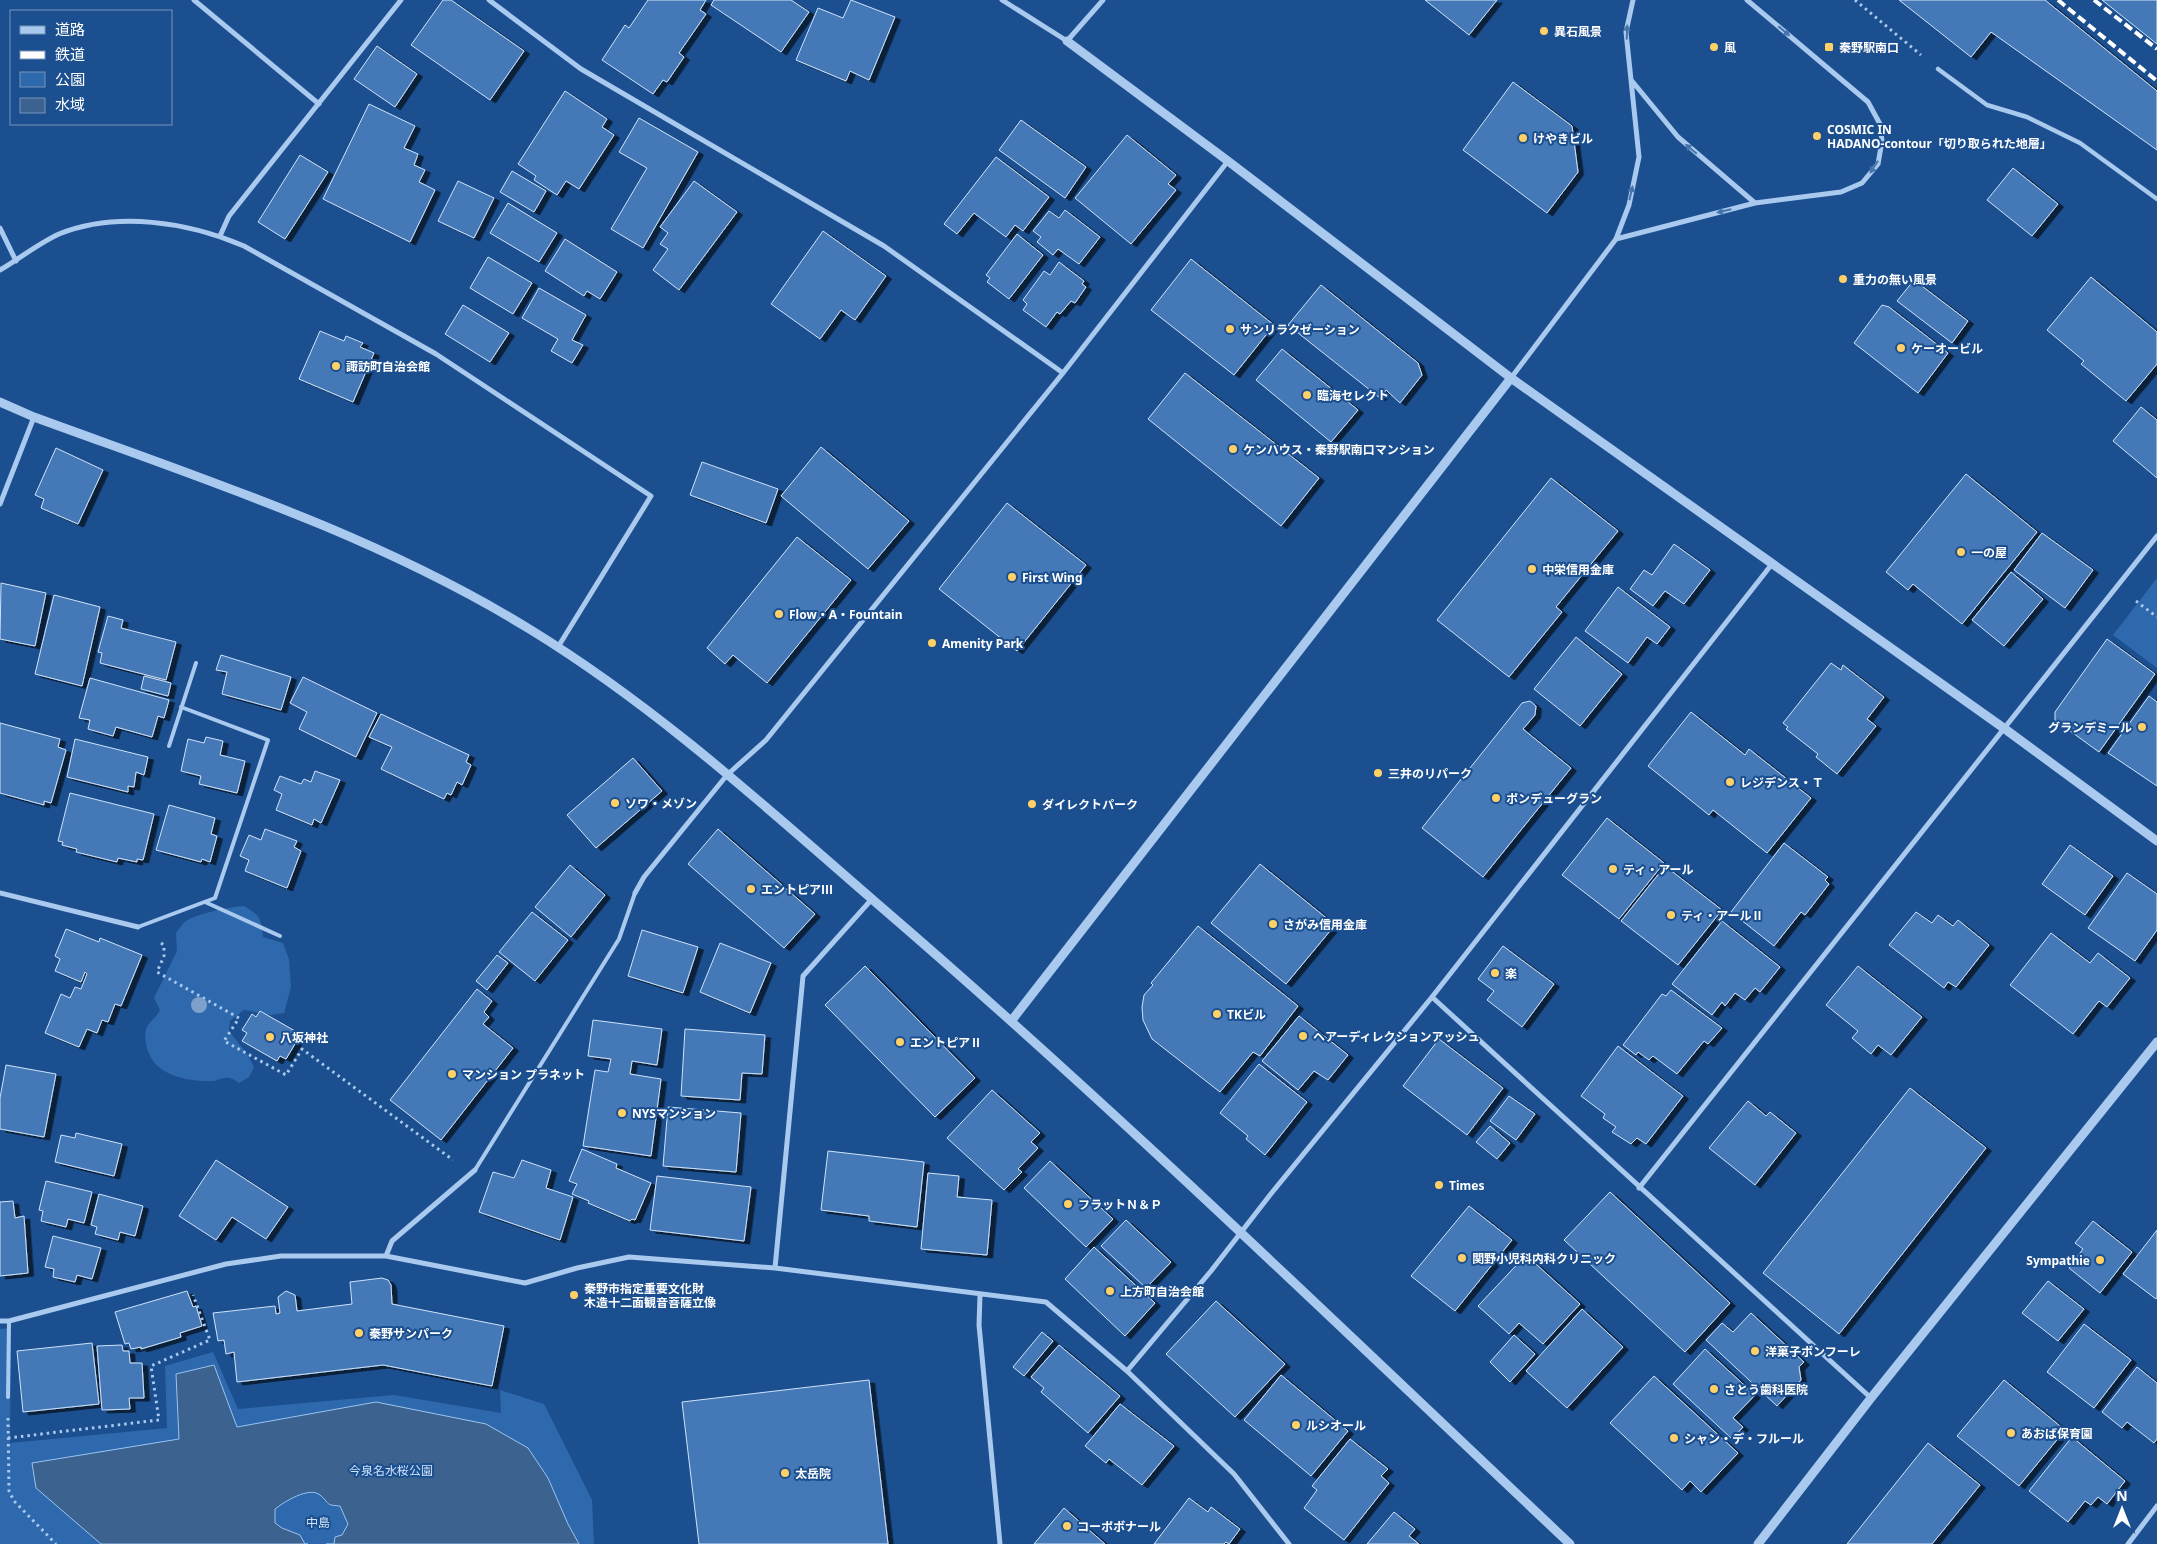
<svg xmlns="http://www.w3.org/2000/svg" width="2157" height="1544" font-family="'Noto Sans','Noto Sans JP',sans-serif">
<style>
.green{fill:#2e69ad}
.water{fill:#3c6290;stroke:#9cc4f0}
.building{fill:#4478b7;stroke:#cfe3fa;filter:url(#shadow)}
.lines{fill:none;stroke-linecap:round;stroke-linejoin:round}
.path{stroke:#a9c9ee;stroke-width:3;stroke-dasharray:2.5 4;stroke-linecap:butt}
.service{stroke:#a9c9ee;stroke-width:4}
.pedestrian{stroke:#a9c9ee;stroke-width:4.5}
.minor{stroke:#a9c9ee;stroke-width:5}
.tertiary{stroke:#a9c9ee;stroke-width:9}
.rail{stroke:#fff;stroke-width:4;stroke-dasharray:9 4;stroke-linecap:butt}
.tree{fill:#7ea0ca}
.oneway{fill:#4674ac}
.poi-dot{fill:#ffd166;stroke:#1b4f8f;stroke-width:2}
.labels{text-anchor:middle;dominant-baseline:central;stroke-width:4;stroke-linejoin:round;paint-order:stroke}
.poi-label{font-size:12px;font-weight:bold;fill:#fff;stroke:#1b4f8f;text-anchor:start}
.park-label{font-size:12px;fill:#cfe3fa;stroke:#1b4f8f}
</style>
<defs>
<filter id="shadow"><feDropShadow dx="5.5" dy="3" stdDeviation="0" flood-color="#0009"/></filter>
</defs>
<rect width="100%" height="100%" fill="#1b4f8f"/>
<path class="green" d="M2157 578V668L2113 635Z
M244 906C260 915 261 919 263 937L283 943 289 959 291 987 284 1013 271 1015 244 1010 230 1021 229 1031 247 1054 254 1067 249 1077 239 1083C236 1081 232 1078 229 1078 224 1077 218 1080 214 1081 188 1082 154 1076 147 1048 145 1041 144 1031 148 1025 152 1019 156 1018 160 1010L154 998 177 951 176 933C179 929 182 924 186 921 199 913 229 907 244 906Z
M11 1328 10 1443 167 1428 165 1366 213 1352 238 1409 394 1395 501 1413 500 1390 544 1404 592 1500 594 1544H0V1329Z"/>
<path class="water" d="M214 1365 237 1427 376 1402 486 1424 528 1448 548 1478 568 1524 579 1544H326H334L335 1537 342 1535 348 1524 340 1506C324 1505 330 1503 320 1495 309 1486 284 1502 275 1509V1523L282 1528 300 1535 305 1544H308H101L36 1488 32 1463 179 1439 176 1374Z"/>
<path class="building" d="M443 0H451L524 51 490 100 411 45Z
M648 0H706L700 10 706 14 679 53 684 57 667 82 663 80 653 94 602 60 625 25 629 28Z
M714 0H791L809 12 781 52 711 5Z
M851 0 895 17 869 80 850 71 846 81 796 60 818 8 843 18Z
M1425 0H1497L1469 35Z
M1899 0H2045L2157 91V150L1991 32 1971 57Z
M2102 0H2157V44Z
M377 46 417 74 395 107 354 79Z
M1513 82 1572 126 1578 172 1547 213 1463 150Z
M565 91 607 119 602 127 614 135 579 189 566 181 557 195 534 180 536 176 518 164Z
M369 104 415 126 404 148 418 154 414 165 425 170 419 182 435 190 410 242 323 199Z
M639 118 698 152 643 248 611 229 647 168 619 152Z
M1021 120 1086 167 1065 198 999 150Z
M1127 135 1176 175 1168 184 1176 190 1131 244 1075 198Z
M300 155 328 172 285 239 258 222Z
M996 157 1049 197 1023 231 1015 225 1006 237 974 213 957 234 944 224Z
M2013 168 2058 204 2032 236 1987 200Z
M512 171 546 191 534 212 500 192Z
M458 181 494 198 474 238 438 221Z
M694 181 737 212 679 290 653 270 668 249 660 244 668 233 660 227Z
M508 203 557 233 539 262 490 233Z
M1065 210 1100 237 1079 264 1058 249 1053 255 1037 242 1041 237 1033 231 1049 211 1059 218Z
M823 231 886 276 855 320 841 310 820 339 771 304Z
M1017 234 1043 255 1009 299 987 282 990 278 986 275Z
M565 239 617 272 600 299 587 291 584 296 545 271Z
M488 257 532 283 513 314 470 288Z
M1191 259 1274 325 1234 375 1151 310Z
M1059 262 1084 281 1082 284 1086 287 1075 303 1071 301 1060 314 1057 312 1046 327 1023 310 1027 304 1023 300 1044 271 1050 275Z
M2091 277 2157 332V364L2126 401 2081 364 2084 361 2047 330Z
M1914 280 1968 321 1952 343 1897 301Z
M1321 285 1418 363 1422 375 1400 403 1386 390 1380 398 1288 325Z
M539 288 586 315 572 340 583 345 572 363 551 351 558 339 522 318Z
M463 305 509 333 490 362 445 334Z
M1882 305 1889 307 1948 353 1918 393 1854 343Z
M320 331 344 341 346 336 363 343 360 347 374 353 353 402 299 379Z
M1282 349 1358 410 1331 442 1256 380Z
M1185 373 1319 478 1281 526 1148 419Z
M2141 407 2157 420V478L2113 441Z
M821 447 909 521 868 569 781 496Z
M56 448 103 470 78 524 41 508 44 499 35 495Z
M702 462 778 489 766 523 690 495Z
M1966 474 2037 532 1962 624 1913 584 1908 590 1886 572Z
M1551 478 1618 531 1556 607 1562 612 1509 677 1437 620Z
M1007 503 1086 565 1017 651 939 589Z
M2042 533 2093 570 2065 608 2014 570Z
M797 537 851 580 767 683 733 655 725 664 707 648Z
M1674 544 1710 570 1684 604 1665 591 1653 606 1630 589 1644 570 1652 575Z
M2011 572 2043 599 2004 646 1972 620Z
M1 583 46 593 35 646 0 639Z
M1618 587 1670 627 1657 644 1647 637 1628 663 1585 631Z
M54 595 100 607 82 686 35 674Z
M108 616 123 620 121 628 176 642 166 680 100 663 102 653 98 652Z
M1576 637 1622 674 1580 726 1534 689Z
M2107 639 2155 674 2099 752 2055 720V712Z
M221 655 291 677 281 710 222 694 227 672 216 670Z
M1831 663 1841 670 1843 665 1884 697 1867 719 1876 726 1837 774 1816 757 1818 754 1786 729 1788 727 1783 723Z
M144 676 171 683 168 696 141 689Z
M303 677 377 713 356 757 299 729 307 712 290 703Z
M90 678 169 700 164 718 158 716 152 737 116 727 113 736 88 729 90 720 79 718Z
M2149 696 2157 702V786L2108 753Z
M1530 701 1536 706 1535 715 1523 729 1571 768 1483 877 1422 828 1522 703Z
M1691 712 1745 755 1749 749 1811 798 1767 853 1713 810 1709 815 1648 766Z
M381 714 469 755 466 762 471 765 462 785 457 782 451 795 447 793 444 799 381 769 392 747 369 737Z
M0 723 60 739 58 747 66 750 51 803 44 801V805L0 793Z
M206 737 223 741 220 755 245 761 237 793 199 784 201 776 181 771 188 739 204 743Z
M75 739 148 757 144 775 136 772 134 787 128 786V792L67 777Z
M633 758 662 791 596 848 567 815Z
M315 771 340 780 321 823 314 819 312 825 276 810 282 794 274 790 280 776 301 784 304 779 311 782Z
M70 793 154 814 143 860 137 859V862L118 858 117 862 76 852 77 849 62 845 63 842 58 841Z
M169 805 215 818 211 834 217 836 210 862 202 859 201 862 156 850Z
M1607 818 1664 863 1619 919 1562 875Z
M265 829 297 841 294 847 301 851 287 888 245 871 249 860 240 856 249 835 261 840Z
M718 829 815 914 784 948 688 864Z
M1784 843 1828 877 1825 880 1829 884 1805 915 1801 912 1774 946 1731 912Z
M2070 845 2113 876 2085 915 2042 884Z
M1260 864 1335 925 1286 984 1211 923Z
M570 865 605 895 571 937 535 907Z
M1665 866 1722 910 1678 965 1621 921Z
M2127 873 2157 894V930L2135 961 2088 928Z
M532 912 568 940 535 981 499 952Z
M1916 912 1932 923 1938 915 1953 926 1958 920 1989 945 1956 987 1948 982 1944 988 1889 945Z
M1722 921 1780 967 1760 992 1755 988 1745 1000 1735 993 1725 1006 1722 1002 1712 1015 1672 984Z
M1198 926 1298 1006 1260 1056 1253 1052 1220 1092 1152 1039 1143 1020 1142 1007 1144 995 1153 985 1151 983Z
M66 929 99 942 100 938 142 955 121 1006 115 1004 108 1022 102 1020 97 1033 87 1029 79 1047 45 1033 61 994 70 998 75 987 81 989 87 974 85 972 81 982 55 971 60 959 55 956Z
M642 930 698 947 683 993 628 976Z
M2051 933 2090 963 2098 953 2130 978 2107 1007 2099 1001 2073 1034 2010 985Z
M720 943 771 963 750 1013 700 992Z
M1503 946 1554 984 1522 1027 1487 1000 1494 991 1478 979Z
M497 955 508 963 487 990 476 981Z
M865 966 975 1078 935 1117 825 1005Z
M1858 966 1922 1017 1891 1055 1878 1045 1871 1054 1852 1038 1858 1031 1826 1005Z
M477 989 492 1001 484 1012 489 1017 483 1024 513 1048 441 1140 390 1100Z
M1671 990 1722 1028 1708 1044 1704 1041 1677 1074 1653 1056 1649 1060 1638 1052 1636 1055 1623 1045 1662 994 1666 996Z
M260 1011 295 1031 292 1035 298 1039 286 1059 280 1056 277 1061 242 1041 247 1033 242 1030 252 1014 256 1017Z
M1299 1016 1348 1055 1328 1080 1314 1071 1298 1090 1262 1061Z
M593 1020 662 1029 657 1065 632 1061 630 1074 661 1079 651 1156 583 1146 595 1070 608 1072 611 1059 588 1056Z
M685 1029 765 1035 762 1074 742 1073 740 1100 681 1096Z
M1439 1039 1503 1088 1467 1135 1403 1086Z
M1618 1046 1683 1096 1646 1144 1637 1138 1631 1144 1612 1132 1616 1127 1603 1118 1605 1114 1581 1096Z
M1259 1064 1307 1102 1265 1155 1246 1139 1248 1136 1220 1113Z
M6 1065 56 1074 44 1137 0 1129V1098Z
M1910 1088 1986 1148 1839 1334 1763 1273Z
M992 1090 1040 1133 1031 1142 1038 1148 1018 1169 1022 1172 1004 1190 947 1138Z
M1509 1096 1535 1114 1516 1140 1490 1121Z
M1748 1101 1766 1116 1770 1112 1796 1133 1755 1185 1709 1148Z
M668 1107 741 1113 736 1172 663 1166Z
M1490 1126 1510 1143 1497 1159 1476 1142Z
M76 1133 122 1144 114 1176 55 1162 61 1135 75 1138Z
M582 1149 617 1164 616 1168 651 1183 635 1220 632 1219 630 1221 588 1203 589 1201 572 1194 577 1184 569 1181Z
M828 1151 924 1162 917 1227 869 1221V1216L821 1210Z
M216 1160 288 1207 266 1239 232 1217 216 1240 179 1216Z
M522 1160 551 1170 546 1188 573 1197 560 1240 479 1212 493 1172 514 1178Z
M1050 1161 1113 1219 1086 1247 1024 1188Z
M928 1173 959 1176 957 1197 992 1200 987 1255 921 1249Z
M657 1176 751 1187 744 1241 650 1230Z
M46 1181 92 1192 84 1223 68 1219 66 1227 41 1221 43 1211 39 1210Z
M1610 1192 1730 1303 1685 1352 1564 1240Z
M99 1194 143 1206 135 1236 120 1232 118 1240 95 1234 97 1227 91 1225Z
M13 1201 15 1218 24 1216 28 1273 0 1276V1202Z
M1469 1206 1512 1240 1455 1311 1411 1276Z
M1126 1220 1171 1262 1146 1288 1101 1246Z
M2093 1221 2132 1252 2100 1293 2069 1268 2083 1249 2075 1243Z
M2157 1230V1297L2156 1299 2123 1274Z
M53 1236 101 1248 92 1279 77 1275 75 1282 53 1277 54 1269 45 1267Z
M1094 1247 1155 1303 1125 1336 1065 1279Z
M1526 1255 1580 1304 1543 1344 1519 1323 1509 1334 1478 1306Z
M382 1278 388 1280 391 1285 392 1304 504 1326 492 1386 383 1365 237 1382 234 1352 226 1354 224 1340 218 1341 213 1313 275 1306 276 1314 280 1313 278 1297 286 1291 295 1295 297 1311 352 1304 350 1282Z
M2048 1281 2084 1309 2058 1341 2022 1313Z
M187 1291 193 1307 196 1306 202 1326 180 1333 181 1337 141 1349V1347L131 1349 129 1343 125 1344 115 1312Z
M1216 1301 1285 1364 1235 1417 1166 1354Z
M1582 1309 1623 1347 1567 1408 1526 1371Z
M1751 1313 1804 1362 1799 1367 1801 1380 1777 1406 1706 1340 1722 1323 1733 1332Z
M2084 1324 2131 1360 2094 1408 2047 1372Z
M1042 1332 1053 1341 1024 1376 1013 1367Z
M1514 1335 1535 1354 1510 1382 1490 1362Z
M92 1343 99 1404 23 1412 17 1351Z
M122 1345 123 1351H129L130 1363H142L144 1398H129L130 1409 102 1410 97 1346Z
M1059 1345 1120 1396 1088 1433 1041 1392 1044 1388 1031 1377Z
M1705 1349 1755 1395 1733 1418 1743 1427 1732 1439 1673 1384Z
M2137 1367 2157 1383V1439L2154 1443 2127 1422 2122 1428 2102 1412Z
M1281 1375 1348 1431 1311 1476 1244 1420Z
M1654 1376 1738 1453 1701 1492 1690 1481 1682 1490 1610 1423Z
M869 1380 888 1544H699L682 1402Z
M2004 1380 2065 1430 2019 1486 1957 1436Z
M1120 1404 1174 1446 1142 1485 1109 1459 1106 1463 1085 1446Z
M2072 1437 2125 1481 2107 1504 2098 1497 2091 1505 2085 1501 2068 1522 2029 1491Z
M1350 1439 1388 1469 1381 1476 1389 1483 1344 1540 1304 1508 1317 1490 1312 1486Z
M1928 1443 1980 1485 1932 1544H1847Z
M1189 1498 1208 1512 1211 1507 1240 1529 1229 1544 1226 1542 1224 1544H1154Z
M1064 1508 1105 1544H1034Z
M1394 1512 1415 1529 1409 1536 1419 1544H1367Z"/>
<g class="lines">
<path class="path" d="M1855 0 1921 55
M2136 601 2157 617
M161 943 164 945V956L157 972 239 1018 224 1041 286 1075 302 1049 453 1160
M8 1418 9 1491 14 1501 56 1544
M8 1438 159 1420 151 1366 210 1340 193 1295"/>
<path class="service" d="M169 746 196 663
M205 902 280 936
M138 927 215 898 268 740 181 707
M475 1170 619 939 635 893
M8 1397 9 1321"/>
<path class="pedestrian" d="M1938 69 1987 105 2027 117 2080 143 2157 199"/>
<path class="minor" d="M194 0 319 104
M489 0 581 69 884 246 1063 373
M1002 0 1067 41 1103 0
M1632 81 1678 137 1755 203
M0 228 16 261
M220 236 229 216 401 0
M1616 239 1755 203 1841 192 1862 183 1878 164 1882 141 1880 124 1868 102 1747 0
M0 270C19 259 39 243 59 234 117 211 188 222 244 246L436 354 651 496 558 647
M1511 378 1616 239 1629 205 1639 157 1626 32 1633 0
M0 504 34 417
M0 893 138 927
M635 893 644 877 727 775 766 740 1063 373 1228 161
M1432 997 1871 1398
M1639 1188 2157 536
M386 1256 392 1241 475 1170
M775 1268 803 976 872 899
M980 1295 979 1325 1000 1544
M0 1321H9L226 1264 281 1256H386L525 1283 577 1268 629 1257 775 1268 1046 1302 1127 1371 1234 1474 1289 1544
M1127 1371 1211 1271 1270 1195 1432 997 1772 564
M2128 1544 2157 1506"/>
<path class="tertiary" d="M1067 41 1228 161 1511 378 2005 729 2157 841
M0 402 34 417C203 479 377 535 531 630 658 708 768 809 880 906 1117 1110 1342 1329 1570 1544
M1012 1020 1511 378
M1758 1544 1871 1398 2157 1042"/>
<path class="rail" d="M2058 0 2157 81
M2094 0 2157 49"/>
</g>
<circle class="tree" cx="199" cy="1005" r="8"/>
<defs><path id="oneway-solid" d="M-6-.8H1V-3.2L6.5 0L1 3.2V.8H-6Z" transform="scale(1.25)"/></defs>
<g class="oneway">
<use href="#oneway-solid" transform="translate(1784 31) rotate(40)"/>
<use href="#oneway-solid" transform="translate(1627 32) rotate(-88)"/>
<use href="#oneway-solid" transform="translate(1691 149) rotate(-140)"/>
<use href="#oneway-solid" transform="translate(1874 167) rotate(123)"/>
<use href="#oneway-solid" transform="translate(1631 193) rotate(-77)"/>
<use href="#oneway-solid" transform="translate(1724 211) rotate(167)"/>
</g>
<g class="poi-dot">
<circle cx="1544" cy="31" r="5"/>
<circle cx="1714" cy="47" r="5"/>
<rect x="1824" y="42" width="10" height="10" rx="2.5"/>
<circle cx="1817" cy="136" r="5"/>
<circle cx="1523" cy="138" r="5"/>
<circle cx="1843" cy="279" r="5"/>
<circle cx="1230" cy="329" r="5"/>
<circle cx="1901" cy="348" r="5"/>
<circle cx="336" cy="366" r="5"/>
<circle cx="1307" cy="395" r="5"/>
<circle cx="1233" cy="449" r="5"/>
<circle cx="1961" cy="552" r="5"/>
<circle cx="1532" cy="569" r="5"/>
<circle cx="1012" cy="577" r="5"/>
<circle cx="779" cy="614" r="5"/>
<circle cx="932" cy="643" r="5"/>
<circle cx="2142" cy="727" r="5"/>
<circle cx="1378" cy="773" r="5"/>
<circle cx="1730" cy="782" r="5"/>
<circle cx="1496" cy="798" r="5"/>
<circle cx="615" cy="803" r="5"/>
<circle cx="1032" cy="804" r="5"/>
<circle cx="1613" cy="869" r="5"/>
<circle cx="751" cy="889" r="5"/>
<circle cx="1671" cy="915" r="5"/>
<circle cx="1273" cy="924" r="5"/>
<circle cx="1495" cy="973" r="5"/>
<circle cx="1217" cy="1014" r="5"/>
<circle cx="1303" cy="1036" r="5"/>
<circle cx="270" cy="1037" r="5"/>
<circle cx="900" cy="1042" r="5"/>
<circle cx="452" cy="1074" r="5"/>
<circle cx="622" cy="1113" r="5"/>
<circle cx="1439" cy="1185" r="5"/>
<circle cx="1068" cy="1204" r="5"/>
<circle cx="1462" cy="1258" r="5"/>
<circle cx="2100" cy="1260" r="5"/>
<circle cx="1110" cy="1291" r="5"/>
<circle cx="574" cy="1295" r="5"/>
<circle cx="359" cy="1333" r="5"/>
<circle cx="1755" cy="1351" r="5"/>
<circle cx="1714" cy="1389" r="5"/>
<circle cx="1296" cy="1425" r="5"/>
<circle cx="2011" cy="1433" r="5"/>
<circle cx="1674" cy="1438" r="5"/>
<circle cx="785" cy="1473" r="5"/>
<circle cx="1067" cy="1526" r="5"/>
</g>
<g class="labels">
<g class="poi-label">
<text x="1554" y="31">異石風景</text>
<text x="1724" y="47">風</text>
<text x="1839" y="47">秦野駅南口</text>
<text x="1827" y="129">COSMIC IN<tspan x="1827" dy="14">HADANO-contour「切り取られた地層」</tspan></text>
<text x="1533" y="138">けやきビル</text>
<text x="1853" y="279">重力の無い風景</text>
<text x="1240" y="329">サンリラクゼーション</text>
<text x="1911" y="348">ケーオービル</text>
<text x="346" y="366">諏訪町自治会館</text>
<text x="1317" y="395">臨海セレクト</text>
<text x="1243" y="449">ケンハウス・秦野駅南口マンション</text>
<text x="1971" y="552">一の屋</text>
<text x="1542" y="569">中栄信用金庫</text>
<text x="1022" y="577">First Wing</text>
<text x="789" y="614">Flow・A・Fountain</text>
<text x="942" y="643">Amenity Park</text>
<text x="2132" y="727" text-anchor="end">グランデミール</text>
<text x="1388" y="773">三井のリパーク</text>
<text x="1740" y="782">レジデンス・Ｔ</text>
<text x="1506" y="798">ポンデューグラン</text>
<text x="625" y="803">ソワ・メゾン</text>
<text x="1042" y="804">ダイレクトパーク</text>
<text x="1623" y="869">ティ・アール</text>
<text x="761" y="889">エントピアⅢ</text>
<text x="1681" y="915">ティ・アールⅡ</text>
<text x="1283" y="924">さがみ信用金庫</text>
<text x="1505" y="973">楽</text>
<text x="1227" y="1014">TKビル</text>
<text x="1313" y="1036">ヘアーディレクションアッシュ</text>
<text x="280" y="1037">八坂神社</text>
<text x="910" y="1042">エントピアⅡ</text>
<text x="462" y="1074">マンション プラネット</text>
<text x="632" y="1113">NYSマンション</text>
<text x="1449" y="1185">Times</text>
<text x="1078" y="1204">フラットＮ＆Ｐ</text>
<text x="1472" y="1258">関野小児科内科クリニック</text>
<text x="2090" y="1260" text-anchor="end">Sympathie</text>
<text x="584" y="1288">秦野市指定重要文化財<tspan x="584" dy="14">木造十二面観音菩薩立像</tspan></text>
<text x="1120" y="1291">上方町自治会館</text>
<text x="369" y="1333">秦野サンパーク</text>
<text x="1765" y="1351">洋菓子ボンフーレ</text>
<text x="1724" y="1389">さとう歯科医院</text>
<text x="1306" y="1425">ルシオール</text>
<text x="2021" y="1433">あおば保育園</text>
<text x="1684" y="1438">シャン・デ・フルール</text>
<text x="795" y="1473">太岳院</text>
<text x="1077" y="1526">コーポボナール</text>
</g>
<g class="park-label">
<text x="391" y="1470">今泉名水桜公園</text>
<text x="318" y="1522">中島</text>
</g>
</g>
<rect x="10" y="10" width="162" height="115" fill="#1b4f8f" stroke="#7695bc"/>
<rect x="20" y="26" width="25" height="8" fill="#a9c9ee" stroke="#7695bc"/>
<text x="55" y="35" font-size="15" fill="#ffffff">道路</text>
<rect x="20" y="51" width="25" height="8" fill="#ffffff" stroke="#7695bc"/>
<text x="55" y="60" font-size="15" fill="#ffffff">鉄道</text>
<rect x="20" y="72" width="25" height="15" fill="#2e69ad" stroke="#7695bc"/>
<text x="55" y="85" font-size="15" fill="#ffffff">公園</text>
<rect x="20" y="98" width="25" height="15" fill="#3c6290" stroke="#7695bc"/>
<text x="55" y="110" font-size="15" fill="#ffffff">水域</text>
<g transform="translate(2122 1509)" stroke="#1b4f8f" stroke-width="4" paint-order="stroke">
<path d="M0-4L9 19L0 12L-9 19Z" fill="#ffffff"/>
<text y="-8" font-size="14" font-weight="bold" text-anchor="middle" fill="#ffffff">N</text>
</g>
</svg>
